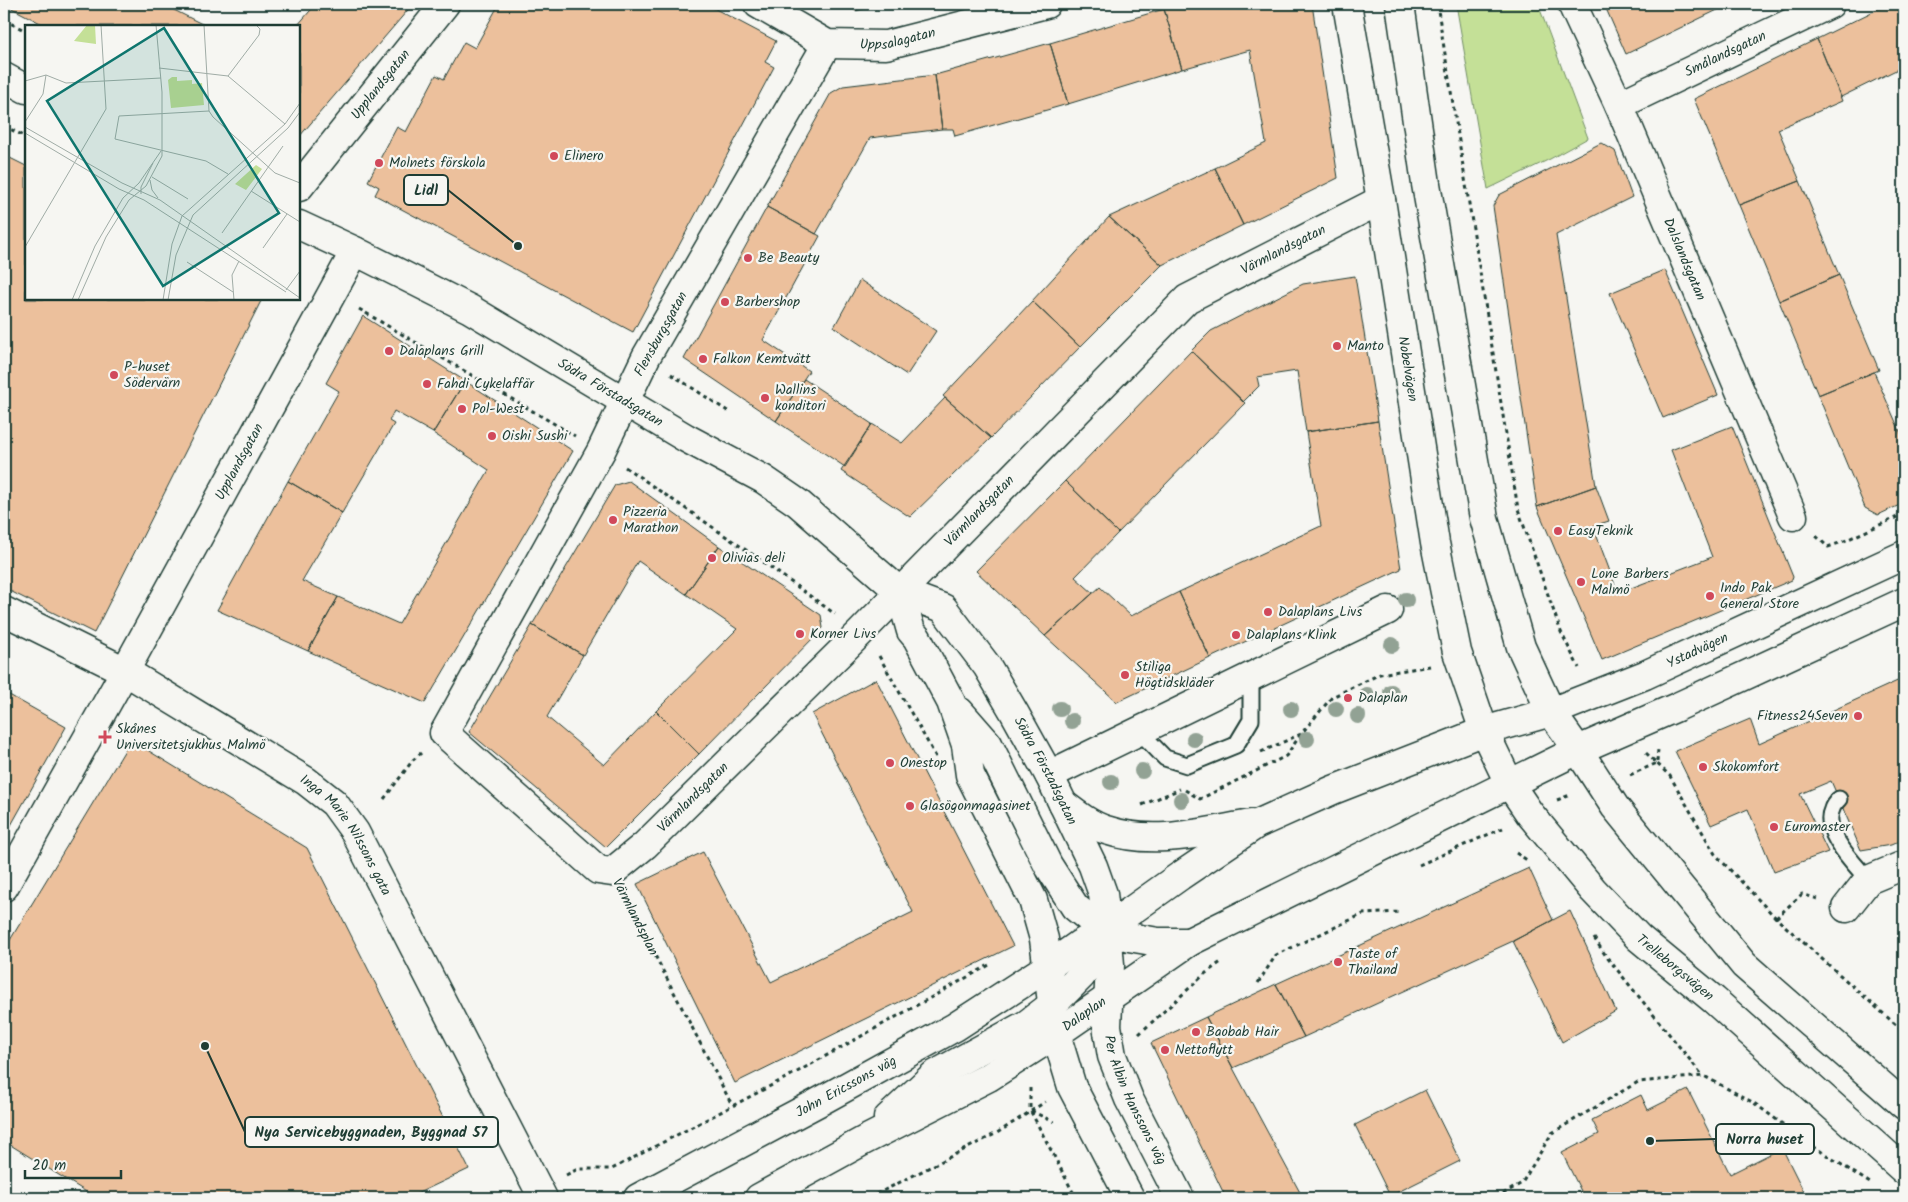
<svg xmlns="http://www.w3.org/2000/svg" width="1908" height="1202" font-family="Kalam,sans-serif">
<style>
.green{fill:#c4e097;stroke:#728e66}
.building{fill:#ecc09c;stroke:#1f3d34}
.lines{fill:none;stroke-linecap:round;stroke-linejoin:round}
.lane-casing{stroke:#1f3d34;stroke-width:19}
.street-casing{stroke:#1f3d34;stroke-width:31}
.secondary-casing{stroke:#1f3d34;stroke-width:31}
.path{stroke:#1f3d34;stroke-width:3;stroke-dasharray:4 4;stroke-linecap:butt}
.lane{stroke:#f6f6f2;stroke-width:15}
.street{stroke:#f6f6f2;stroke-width:28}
.secondary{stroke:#f6f6f2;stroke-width:28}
.tree{fill:#92a294}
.poi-dot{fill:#d1495b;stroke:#f6f6f2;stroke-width:2}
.labels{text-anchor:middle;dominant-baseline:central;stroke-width:4.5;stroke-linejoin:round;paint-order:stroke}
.street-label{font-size:14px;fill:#1f3d34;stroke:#f6f6f2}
.poi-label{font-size:14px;fill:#1f3d34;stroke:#f6f6f2;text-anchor:start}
.inset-road{fill:none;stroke:#a0aca6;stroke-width:1}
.view{fill:#0f766e;fill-opacity:0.15;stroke:#0f766e;stroke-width:2.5}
.inset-edge{fill:none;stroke:#1f3d34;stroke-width:2.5}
.leader{fill:none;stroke:#1f3d34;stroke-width:2}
.callout-dot{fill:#1f3d34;stroke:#f6f6f2;stroke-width:2}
.callout{fill:#f6f6f2;stroke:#1f3d34;stroke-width:2}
.callout-label{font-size:15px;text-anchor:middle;font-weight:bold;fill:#1f3d34}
</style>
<rect width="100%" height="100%" fill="#f6f6f2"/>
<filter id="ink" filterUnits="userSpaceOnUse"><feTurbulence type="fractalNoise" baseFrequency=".02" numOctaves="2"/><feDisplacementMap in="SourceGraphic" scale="10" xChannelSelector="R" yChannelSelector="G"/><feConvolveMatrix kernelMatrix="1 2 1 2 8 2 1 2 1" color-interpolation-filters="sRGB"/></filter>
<g filter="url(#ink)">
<path class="green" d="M1456 4H1538L1588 138 1550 159 1488 189Z"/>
<path class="building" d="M4 4H162L206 26H46Z
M316 4H413L299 137V26H297Z
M499 4H706L776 41 765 62 774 67 633 332 375 195 379 187 368 181 397 127 406 132 436 75 444 79 464 42 475 48Z
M852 4H882L855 11Z
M1180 4H1312L1338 178 1243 225 1215 168 1266 143 1250 50 1182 69 1164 9Z
M1604 4H1730L1626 54Z
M1888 4H1904V83L1898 69 1841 97 1817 39Z
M1164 9 1182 69 1068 104 1050 43Z
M1817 39 1842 101 1778 129 1800 181 1739 205 1694 99Z
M1050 43 1068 104 955 136 953 129H942L935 75Z
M935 75 942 129 870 138 816 234 767 207 831 93 843 86Z
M1601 143 1615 151 1632 197 1556 235 1596 486 1537 507 1493 206 1499 195Z
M4 155 26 166V299H262L94 633 4 588Z
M1215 168 1243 225 1162 265 1109 217Z
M1800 181 1839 275 1779 301 1739 205Z
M767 207 820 236 763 340 809 371 776 421 684 359Z
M1109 217 1162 265 1080 347 1032 301Z
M1665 270 1718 395 1663 418 1610 293Z
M1839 275 1879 370 1818 395 1779 301Z
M1355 276 1378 421 1306 432 1297 371 1257 377 1259 386 1243 402 1191 351 1211 331 1303 284Z
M860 280 936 331 907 375 834 327Z
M1032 301 1080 347 991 438 943 396Z
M363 316 465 381 433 433 394 411 389 421 394 424 342 513 288 481 339 391 326 383Z
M1191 351 1245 403 1118 533 1065 481Z
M1874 372 1902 436 1904 435V503L1878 515 1865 508 1818 395Z
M804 379 872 424 845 467 776 421Z
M465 381 573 451 425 703 308 651 338 597 399 624 489 470 433 433Z
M945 398 991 438 910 517 841 471 872 424 902 443Z
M1378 421 1401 569 1210 658 1179 592 1321 526 1306 432Z
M1732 426 1793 577 1792 580 1602 660 1537 507 1596 486 1609 521 1593 526 1618 593 1712 557 1671 450Z
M288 481 342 513 302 581 338 597 308 651 217 610Z
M629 481 719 546 686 594 638 561 583 655 532 625 615 485Z
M1065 481 1118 533 1075 577 1093 593 1045 636 976 571Z
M719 546 821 615 823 628 699 754 656 711 737 629 686 594Z
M1100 587 1131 616 1179 592 1210 658 1117 702 1045 636Z
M532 625 583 655 547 717 604 765 656 711 699 754 606 847 469 732Z
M1904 678V839L1891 845 1861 850 1831 781 1800 794 1828 852 1774 872 1748 809 1711 825 1675 751 1750 719 1759 744Z
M876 679 1013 946 735 1083 637 884 703 852 771 982 913 912 812 714Z
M4 692 66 727 10 827 4 824Z
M131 740 307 848 469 1169 408 1198H96L4 1141V950Z
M1529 868 1553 920 1513 941 1304 1037 1276 984Z
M1570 911 1616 1011 1562 1042 1513 941Z
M1276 984 1304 1037 1233 1068 1206 1017Z
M1206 1017 1233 1068 1303 1198H1226L1151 1043Z
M1425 1090 1460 1161 1390 1196 1355 1125Z
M1688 1090 1730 1174 1782 1148 1807 1198H1567L1581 1191 1562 1153 1599 1134 1592 1120 1641 1095 1648 1110Z
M1541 1193 1544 1198H1530Z"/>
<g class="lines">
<defs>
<path id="lane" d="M1139 731 1165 758 1187 765 1236 745 1251 720V677
M1839 799C1836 802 1833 805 1832 809 1821 832 1855 864 1868 880"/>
<g id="street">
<path id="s1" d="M758 4 827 44 886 45 1046 4"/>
<path id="s2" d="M1572 4 1619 105 1793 516"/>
<path id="s3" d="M827 44 646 357 601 451 444 733 598 870 612 872 645 845 860 633 1187 299 1381 200"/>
<path id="s4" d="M1619 105 1830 4"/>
<path id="s5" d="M299 187 445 4"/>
<path id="s6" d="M4 611 125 671 306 781 334 803 355 832 543 1198"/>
<path d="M1049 775 1388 610"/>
<path id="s7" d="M4 887 125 671 355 251"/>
<path d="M1846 908 1868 880 1904 865"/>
</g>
<g id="secondary">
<path id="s8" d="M1347 4 1381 200 1435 543 1457 652 1484 731 1509 783 1530 814 1593 890 1639 938 1714 1000 1904 1170"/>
<path d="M1400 4 1426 184 1484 518 1521 647 1551 712 1578 750 1615 807 1744 965 1904 1105"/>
<path d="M4 77 26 89"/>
<path id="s9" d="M299 225 355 251 470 309 686 438 763 479 798 503 900 592 943 608 987 666 1014 712 1049 775 1093 866 1103 894 1107 928 1110 965 1107 1026 1112 1056 1129 1099 1180 1198"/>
<path d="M900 592 911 631 917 638 951 702 966 745 970 775 1033 900 1044 939 1056 1034 1072 1087 1130 1198"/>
<path d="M960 712 988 744 1048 865 1075 907 1091 920 1129 937 1158 942H1189"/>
<path d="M1063 804C1076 814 1090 825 1106 830 1153 846 1203 832 1251 824"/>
<path d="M888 1118 934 1075 1027 1024 1052 1005 1081 976 1096 956 1107 930"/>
<path id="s10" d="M638 1198 817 1103 955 1027 1049 966 1080 944 1107 928 1180 876 1257 824 1333 790 1484 731 1551 712 1645 675 1904 555"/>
<path id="s11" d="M759 1198 865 1140 989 1077 1056 1034 1189 942 1578 750 1677 707 1904 602"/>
</g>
</defs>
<use href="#lane" class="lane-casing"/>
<use href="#street" class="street-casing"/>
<use href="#secondary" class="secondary-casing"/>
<path class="path" d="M1437 4 1518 509 1561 632 1579 668
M4 20 26 31
M4 126 26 137
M359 309 575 436
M671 374 729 412
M625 467 759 559 835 614
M1816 536 1828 547 1842 542 1904 514
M879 656 936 757
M1261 752 1301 734 1332 697 1380 674 1430 666
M1646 753 1670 776 1715 854 1776 918 1904 1032
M1657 762 1658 749
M1630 775 1657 763
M1185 790 1200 799 1286 756 1301 734
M384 799 413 760 421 753
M1557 800 1570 795
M1142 805 1180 789
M1516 853 1527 860
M1419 865 1503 828
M626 899 732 1105
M1776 918 1802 894 1818 899
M1594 938 1606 956 1703 1076
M1258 983 1276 955 1363 914 1400 912
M1139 1034 1206 973 1221 962
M1030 1088V1110L1076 1198
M1031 1111 1054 1122
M566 1175 578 1169H612L797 1072 991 964
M869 1198 997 1133 1045 1102
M1496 1198 1522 1183 1552 1133 1638 1082 1704 1076 1754 1103 1811 1145 1870 1183"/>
<use href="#lane" class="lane"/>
<use href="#street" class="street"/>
<use href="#secondary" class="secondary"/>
</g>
<g class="tree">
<circle cx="1406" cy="600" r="8"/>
<circle cx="1392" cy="645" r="8"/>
<circle cx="1391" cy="692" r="8"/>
<circle cx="1367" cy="695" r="8"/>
<circle cx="1060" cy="709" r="8"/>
<circle cx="1291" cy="709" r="8"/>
<circle cx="1336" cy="709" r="8"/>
<circle cx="1358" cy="716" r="8"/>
<circle cx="1072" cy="721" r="8"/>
<circle cx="1194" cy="739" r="8"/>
<circle cx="1307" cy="739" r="8"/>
<circle cx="1142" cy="771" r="8"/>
<circle cx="1111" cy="782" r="8"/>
<circle cx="1181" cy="800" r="8"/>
</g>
</g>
<g class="poi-dot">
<circle cx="554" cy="156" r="5"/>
<circle cx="379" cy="163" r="5"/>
<circle cx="748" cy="258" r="5"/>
<circle cx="725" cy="302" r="5"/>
<circle cx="1337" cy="346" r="5"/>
<circle cx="389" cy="351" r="5"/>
<circle cx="703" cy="359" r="5"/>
<circle cx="114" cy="375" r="5"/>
<circle cx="427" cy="384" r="5"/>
<circle cx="765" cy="398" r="5"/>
<circle cx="462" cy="409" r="5"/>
<circle cx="492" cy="436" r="5"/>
<circle cx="613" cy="520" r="5"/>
<circle cx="1558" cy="531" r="5"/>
<circle cx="712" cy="558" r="5"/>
<circle cx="1581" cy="582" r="5"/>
<circle cx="1710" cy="596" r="5"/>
<circle cx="1268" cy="612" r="5"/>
<circle cx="800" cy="634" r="5"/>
<circle cx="1236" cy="635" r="5"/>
<circle cx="1125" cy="675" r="5"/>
<circle cx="1348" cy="698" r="5"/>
<circle cx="1858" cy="716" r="5"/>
<path d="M102.5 729.5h5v5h5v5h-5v5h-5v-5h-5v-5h5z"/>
<circle cx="890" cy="763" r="5"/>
<circle cx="1703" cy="767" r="5"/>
<circle cx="910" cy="806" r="5"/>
<circle cx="1774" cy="827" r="5"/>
<circle cx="1338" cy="962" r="5"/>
<circle cx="1196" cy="1032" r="5"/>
<circle cx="1165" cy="1050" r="5"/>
</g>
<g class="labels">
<g class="street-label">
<text stroke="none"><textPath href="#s1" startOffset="151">Uppsalagatan</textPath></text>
<text stroke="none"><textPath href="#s4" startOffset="118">Smålandsgatan</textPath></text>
<text stroke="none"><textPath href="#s5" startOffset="131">Upplandsgatan</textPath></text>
<text stroke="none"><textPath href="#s3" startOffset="1929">Värmlandsgatan</textPath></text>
<text stroke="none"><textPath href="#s2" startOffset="279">Dalslandsgatan</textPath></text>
<text transform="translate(661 334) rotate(-61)">Flensburgsgatan</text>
<text stroke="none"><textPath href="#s8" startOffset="370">Nobelvägen</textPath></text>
<text stroke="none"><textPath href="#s9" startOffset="354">Södra Förstadsgatan</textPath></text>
<text stroke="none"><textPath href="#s7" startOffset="486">Upplandsgatan</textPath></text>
<text stroke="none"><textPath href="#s3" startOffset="1524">Värmlandsgatan</textPath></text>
<text stroke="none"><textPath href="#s10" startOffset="1198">Ystadvägen</textPath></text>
<text stroke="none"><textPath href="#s9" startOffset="946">Södra Förstadsgatan</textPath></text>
<text stroke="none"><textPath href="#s3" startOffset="1119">Värmlandsgatan</textPath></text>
<text stroke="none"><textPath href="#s6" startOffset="415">Inga Marie Nilssons gata</textPath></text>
<text transform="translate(635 917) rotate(63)">Värmlandsplan</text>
<text stroke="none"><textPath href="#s8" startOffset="1048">Trelleborgsvägen</textPath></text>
<text stroke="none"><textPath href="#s11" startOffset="374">Dalaplan</textPath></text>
<text stroke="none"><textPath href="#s10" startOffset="236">John Ericssons väg</textPath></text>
<text stroke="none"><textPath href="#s9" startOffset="1294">Per Albin Hanssons väg</textPath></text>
</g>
<g class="poi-label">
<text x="564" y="156">Elinero</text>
<text x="389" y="163">Molnets förskola</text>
<text x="758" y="258">Be Beauty</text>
<text x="735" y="302">Barbershop</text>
<text x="1347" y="346">Manto</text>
<text x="399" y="351">Dalaplans Grill</text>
<text x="713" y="359">Falkon Kemtvätt</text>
<text x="124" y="367">P-huset<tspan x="124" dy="16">Södervärn</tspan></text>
<text x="437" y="384">Fahdi Cykelaffär</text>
<text x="775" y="390">Wallins<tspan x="775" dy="16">konditori</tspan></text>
<text x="472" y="409">Pol-West</text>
<text x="502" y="436">Oishi Sushi</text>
<text x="623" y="512">Pizzeria<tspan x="623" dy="16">Marathon</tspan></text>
<text x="1568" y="531">EasyTeknik</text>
<text x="722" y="558">Olivias deli</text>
<text x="1591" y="574">Lone Barbers<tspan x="1591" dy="16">Malmö</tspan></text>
<text x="1720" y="588">Indo Pak<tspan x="1720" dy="16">General Store</tspan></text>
<text x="1278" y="612">Dalaplans Livs</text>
<text x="810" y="634">Korner Livs</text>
<text x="1246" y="635">Dalaplans Klink</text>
<text x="1135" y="667">Stiliga<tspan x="1135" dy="16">Högtidskläder</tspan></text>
<text x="1358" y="698">Dalaplan</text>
<text x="1848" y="716" text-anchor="end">Fitness24Seven</text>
<text x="116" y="729">Skånes<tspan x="116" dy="16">Universitetsjukhus Malmö</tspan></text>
<text x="900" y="763">Onestop</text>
<text x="1713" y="767">Skokomfort</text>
<text x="920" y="806">Glasögonmagasinet</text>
<text x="1784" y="827">Euromaster</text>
<text x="1348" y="954">Taste of<tspan x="1348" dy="16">Thailand</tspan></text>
<text x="1206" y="1032">Baobab Hair</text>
<text x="1175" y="1050">Nettoflytt</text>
</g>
</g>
<g transform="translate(25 25)">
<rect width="275" height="275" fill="#f6f6f2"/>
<path d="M62 0H70L71 19 49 16ZM147 52H152V56L167 55V59L177 58 179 80 146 83 143 55ZM231 140 237 144 221 165 210 159Z" fill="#c4e097"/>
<path class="inset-road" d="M179 0 184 86 188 92 250 148 275 158M134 43 203 51 260 99M203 51 234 10 235 4 231 0M0 56 21 50 41 58 136 53M184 86 94 91 90 114 181 136 203 149M0 97 18 69 21 50M0 102 97 158 135 175 275 273M0 108 94 164 119 175 261 267M127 152 163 174M125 155 127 165 133 173M226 166 275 197M116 169V162L128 138M197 208 258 121M0 222 81 84 76 0M238 223 262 189M162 237 208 267M261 265 275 246M47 275 70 221 98 173 114 158 136 126M53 275 81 212 104 175 121 161 137 131V67L131 0M138 275 147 219 157 191 260 99 275 78M143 275 151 230 168 190 263 103 275 87M209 275 207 250 214 236"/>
<path class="view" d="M139 3 254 188 138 261 22 76Z"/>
<rect width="275" height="275" class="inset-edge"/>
</g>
<path class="leader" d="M518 246L448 190M205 1046L245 1132M1650 1141L1716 1139"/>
<g class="callout-dot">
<circle cx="518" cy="246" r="5"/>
<circle cx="205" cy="1046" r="5"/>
<circle cx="1650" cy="1141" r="5"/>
</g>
<g class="callout">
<rect x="404" y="175" width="44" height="30" rx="5"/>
<rect x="245" y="1117" width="253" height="30" rx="5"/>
<rect x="1716" y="1124" width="98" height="30" rx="5"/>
</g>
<g class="callout-label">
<text x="426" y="195">Lidl</text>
<text x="371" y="1137">Nya Servicebyggnaden, Byggnad 57</text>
<text x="1765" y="1144">Norra huset</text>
</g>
<rect width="1908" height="1202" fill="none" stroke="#f6f6f2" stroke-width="20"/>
<rect x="10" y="10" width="1888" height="1182" fill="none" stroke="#1f3d34" stroke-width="2" filter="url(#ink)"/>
<path d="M25 1170v8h96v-8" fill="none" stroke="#1f3d34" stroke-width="2.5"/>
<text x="32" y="1170" font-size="15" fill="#1f3d34" stroke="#f6f6f2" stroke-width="4" paint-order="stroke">20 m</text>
</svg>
